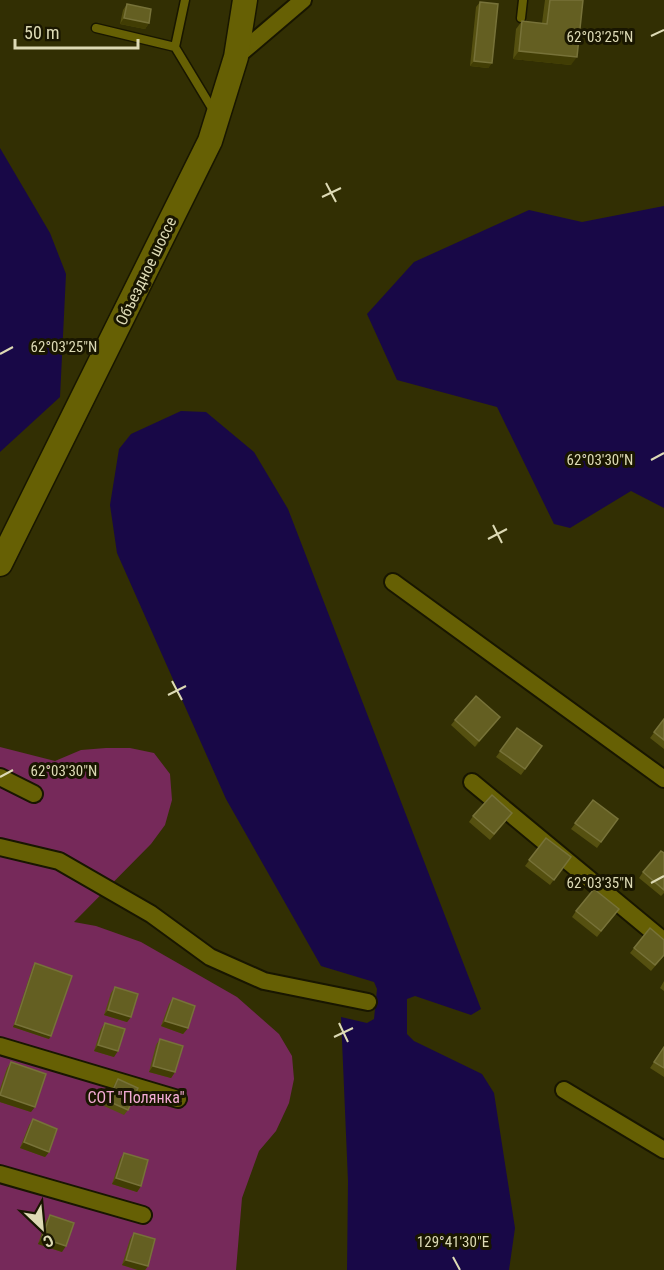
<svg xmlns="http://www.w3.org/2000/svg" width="664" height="1270" font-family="'Roboto Condensed',sans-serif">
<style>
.green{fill:#76295a}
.water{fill:#180847}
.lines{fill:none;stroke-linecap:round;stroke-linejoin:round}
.service-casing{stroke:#181601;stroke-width:11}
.minor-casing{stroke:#181601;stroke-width:20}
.secondary-casing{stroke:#181601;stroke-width:27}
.service{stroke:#666004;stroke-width:8}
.minor{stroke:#666004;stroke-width:16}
.secondary{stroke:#666004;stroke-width:24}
.wall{fill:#555010}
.shaded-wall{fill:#413d04}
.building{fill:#645f22;stroke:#777239;stroke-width:1.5}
.ticks{fill:none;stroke:#dddab5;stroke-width:2}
.labels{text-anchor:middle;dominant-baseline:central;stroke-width:6;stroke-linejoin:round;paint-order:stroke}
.street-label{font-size:16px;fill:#dddab5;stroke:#191600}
.park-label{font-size:16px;fill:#f2abd3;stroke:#191600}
.ticks-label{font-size:15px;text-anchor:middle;fill:#dddab5;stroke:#191600;stroke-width:6;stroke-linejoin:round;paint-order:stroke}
</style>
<rect width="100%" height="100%" fill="#322f03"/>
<path class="green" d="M0 747 55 761 81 750 106 748H130L154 753 170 774 172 800 165 825 151 844 74 922 96 926 141 942 237 997 279 1034 292 1056 294 1079 289 1103 276 1131 259 1151 242 1198 236 1270H0Z"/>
<path class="water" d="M0 148 50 233 66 274 60 397 0 452Z
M664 206V508L631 491 570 528 554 524 497 407 397 380 367 314 414 262 529 210 582 222Z
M181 411 206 412 254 452 288 509 481 1009 471 1015 415 996 407 999V1034L414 1041 482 1074 494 1093 515 1228 509 1270H347L348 1181 341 1017 367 1023 374 1019 377 989 374 982 321 966 226 799 117 553 110 505 119 449 131 434Z"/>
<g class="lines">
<defs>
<path id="service" d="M185 0 175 47 213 110
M521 18 523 0
M96 28 175 47"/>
<path id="minor" d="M236 57 303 0
M393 582 664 779
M0 777 34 794
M472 782 664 941
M0 847 59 861 151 914 210 957 264 981 368 1002
M0 1046 178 1099
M564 1090 664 1150
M0 1174 143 1215"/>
<path id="secondary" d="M0 564 210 141 236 57 245 0"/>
</defs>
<use href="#service" class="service-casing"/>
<use href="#minor" class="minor-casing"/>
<use href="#secondary" class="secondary-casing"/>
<use href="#service" class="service"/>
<use href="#minor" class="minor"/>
<use href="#secondary" class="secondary"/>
</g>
<path class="wall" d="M545 0H583L571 65 513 59 516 29 522 21 542 23Z
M480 2 492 63 488 68 470 66 476 7Z
M127 4 149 23 145 29 120 24 123 10Z
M500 717 475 747 451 725 455 720Z
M664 719V749L650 738Z
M517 728 542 746 521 775 496 757Z
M593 800 618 819 597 848 571 829Z
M473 816 508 819 490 840 469 822Z
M546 838 571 857 550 885 525 866Z
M664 853V893L661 896 639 878 643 872Z
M619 909 597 937 572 917 576 911Z
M664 940V956L651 971 630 953 634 948Z
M35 963 49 1039 13 1027 33 966Z
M664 981V991L660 988Z
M115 987 131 1017 127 1022 104 1015 111 993Z
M173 998 188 1028 183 1034 161 1026 169 1004Z
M105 1023 114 1057 94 1051 101 1029Z
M160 1039 175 1072 171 1078 149 1072 156 1045Z
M664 1047V1077L650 1068Z
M11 1062 31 1112 0 1102V1089L7 1068Z
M118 1079 128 1110 124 1115 104 1106 114 1085Z
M33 1119 49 1152 45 1157 20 1148 29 1125Z
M124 1153 141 1186 137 1192 112 1184 120 1159Z
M50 1215 62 1252 38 1244 46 1221Z
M134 1233 148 1266 145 1270H138L122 1265 130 1239Z"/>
<path class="shaded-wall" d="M124 18 149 23 145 29 120 24Z
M519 51 577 57 571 65 513 59Z
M474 61 492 63 488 68 470 66Z
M500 717 496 723 475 747 479 741Z
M108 1010 131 1017 127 1022 104 1015Z
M165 1021 188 1028 183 1034 161 1026Z
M15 1024 51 1036 49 1039 13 1027Z
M98 1045 118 1051 114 1057 94 1051Z
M153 1066 175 1072 171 1078 149 1072Z
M0 1095 35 1107 31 1112 0 1102Z
M24 1142 49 1152 45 1157 20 1148Z
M116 1178 141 1186 137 1192 112 1184Z
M42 1238 66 1246 62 1252 38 1244Z
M126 1260 148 1266 145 1270H138L122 1265Z"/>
<path class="building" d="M550 0H583L577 57 519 51 522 21 547 24Z
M480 2 498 4 492 63 474 61Z
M127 4 151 9 149 23 124 18Z
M476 696 500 717 479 741 455 720Z
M664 719V740L654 732Z
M517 728 542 746 525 769 500 751Z
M492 795 512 813 494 834 473 816Z
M593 800 618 819 601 842 575 823Z
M546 838 571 857 554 880 529 860Z
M661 851 664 853V890L643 872Z
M594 889 619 909 601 931 576 911Z
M650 928 664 940V955L655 965 634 948Z
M35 963 72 976 51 1036 15 1024Z
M115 987 138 994 131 1017 108 1010Z
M173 998 195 1006 188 1028 165 1021Z
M105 1023 125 1029 118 1051 98 1045Z
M160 1039 183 1046 175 1072 153 1066Z
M664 1047V1068L654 1062Z
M11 1062 46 1074 35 1107 0 1095Z
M118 1079 138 1088 128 1110 108 1101Z
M33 1119 57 1129 49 1152 24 1142Z
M124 1153 148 1160 141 1186 116 1178Z
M50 1215 74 1223 66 1246 42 1238Z
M134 1233 155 1239 148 1266 126 1260Z"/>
<path class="ticks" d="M651 36 664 30M326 183 336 202M322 197 341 188M0 354 13 347M651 460 664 453M493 525 502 543M488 539 507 529M172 681 182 700M168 695 186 686M0 777 13 770M651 883 664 876M339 1023 348 1042M334 1037 353 1028M453 1257 460 1270"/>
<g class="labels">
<g class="street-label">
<text transform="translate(146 271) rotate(-64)">Объездное шоссе</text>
</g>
<g class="park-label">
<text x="136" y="1097">СОТ "Полянка"</text>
</g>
</g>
<g class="ticks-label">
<text x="600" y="42">62°03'25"N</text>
<text x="64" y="352">62°03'25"N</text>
<text x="600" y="465">62°03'30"N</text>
<text x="64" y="776">62°03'30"N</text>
<text x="600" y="888">62°03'35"N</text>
<text x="453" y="1247">129°41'30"E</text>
</g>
<g transform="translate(42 1228) rotate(154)" stroke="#191600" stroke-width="4.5" paint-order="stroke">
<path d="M0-4.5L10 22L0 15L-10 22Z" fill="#dddab5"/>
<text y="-9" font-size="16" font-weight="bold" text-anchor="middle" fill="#dddab5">С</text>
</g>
<path d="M15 39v9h123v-9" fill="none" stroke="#dddab5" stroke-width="3"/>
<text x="24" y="39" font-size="18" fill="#dddab5" stroke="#191600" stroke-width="4.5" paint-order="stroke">50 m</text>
</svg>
